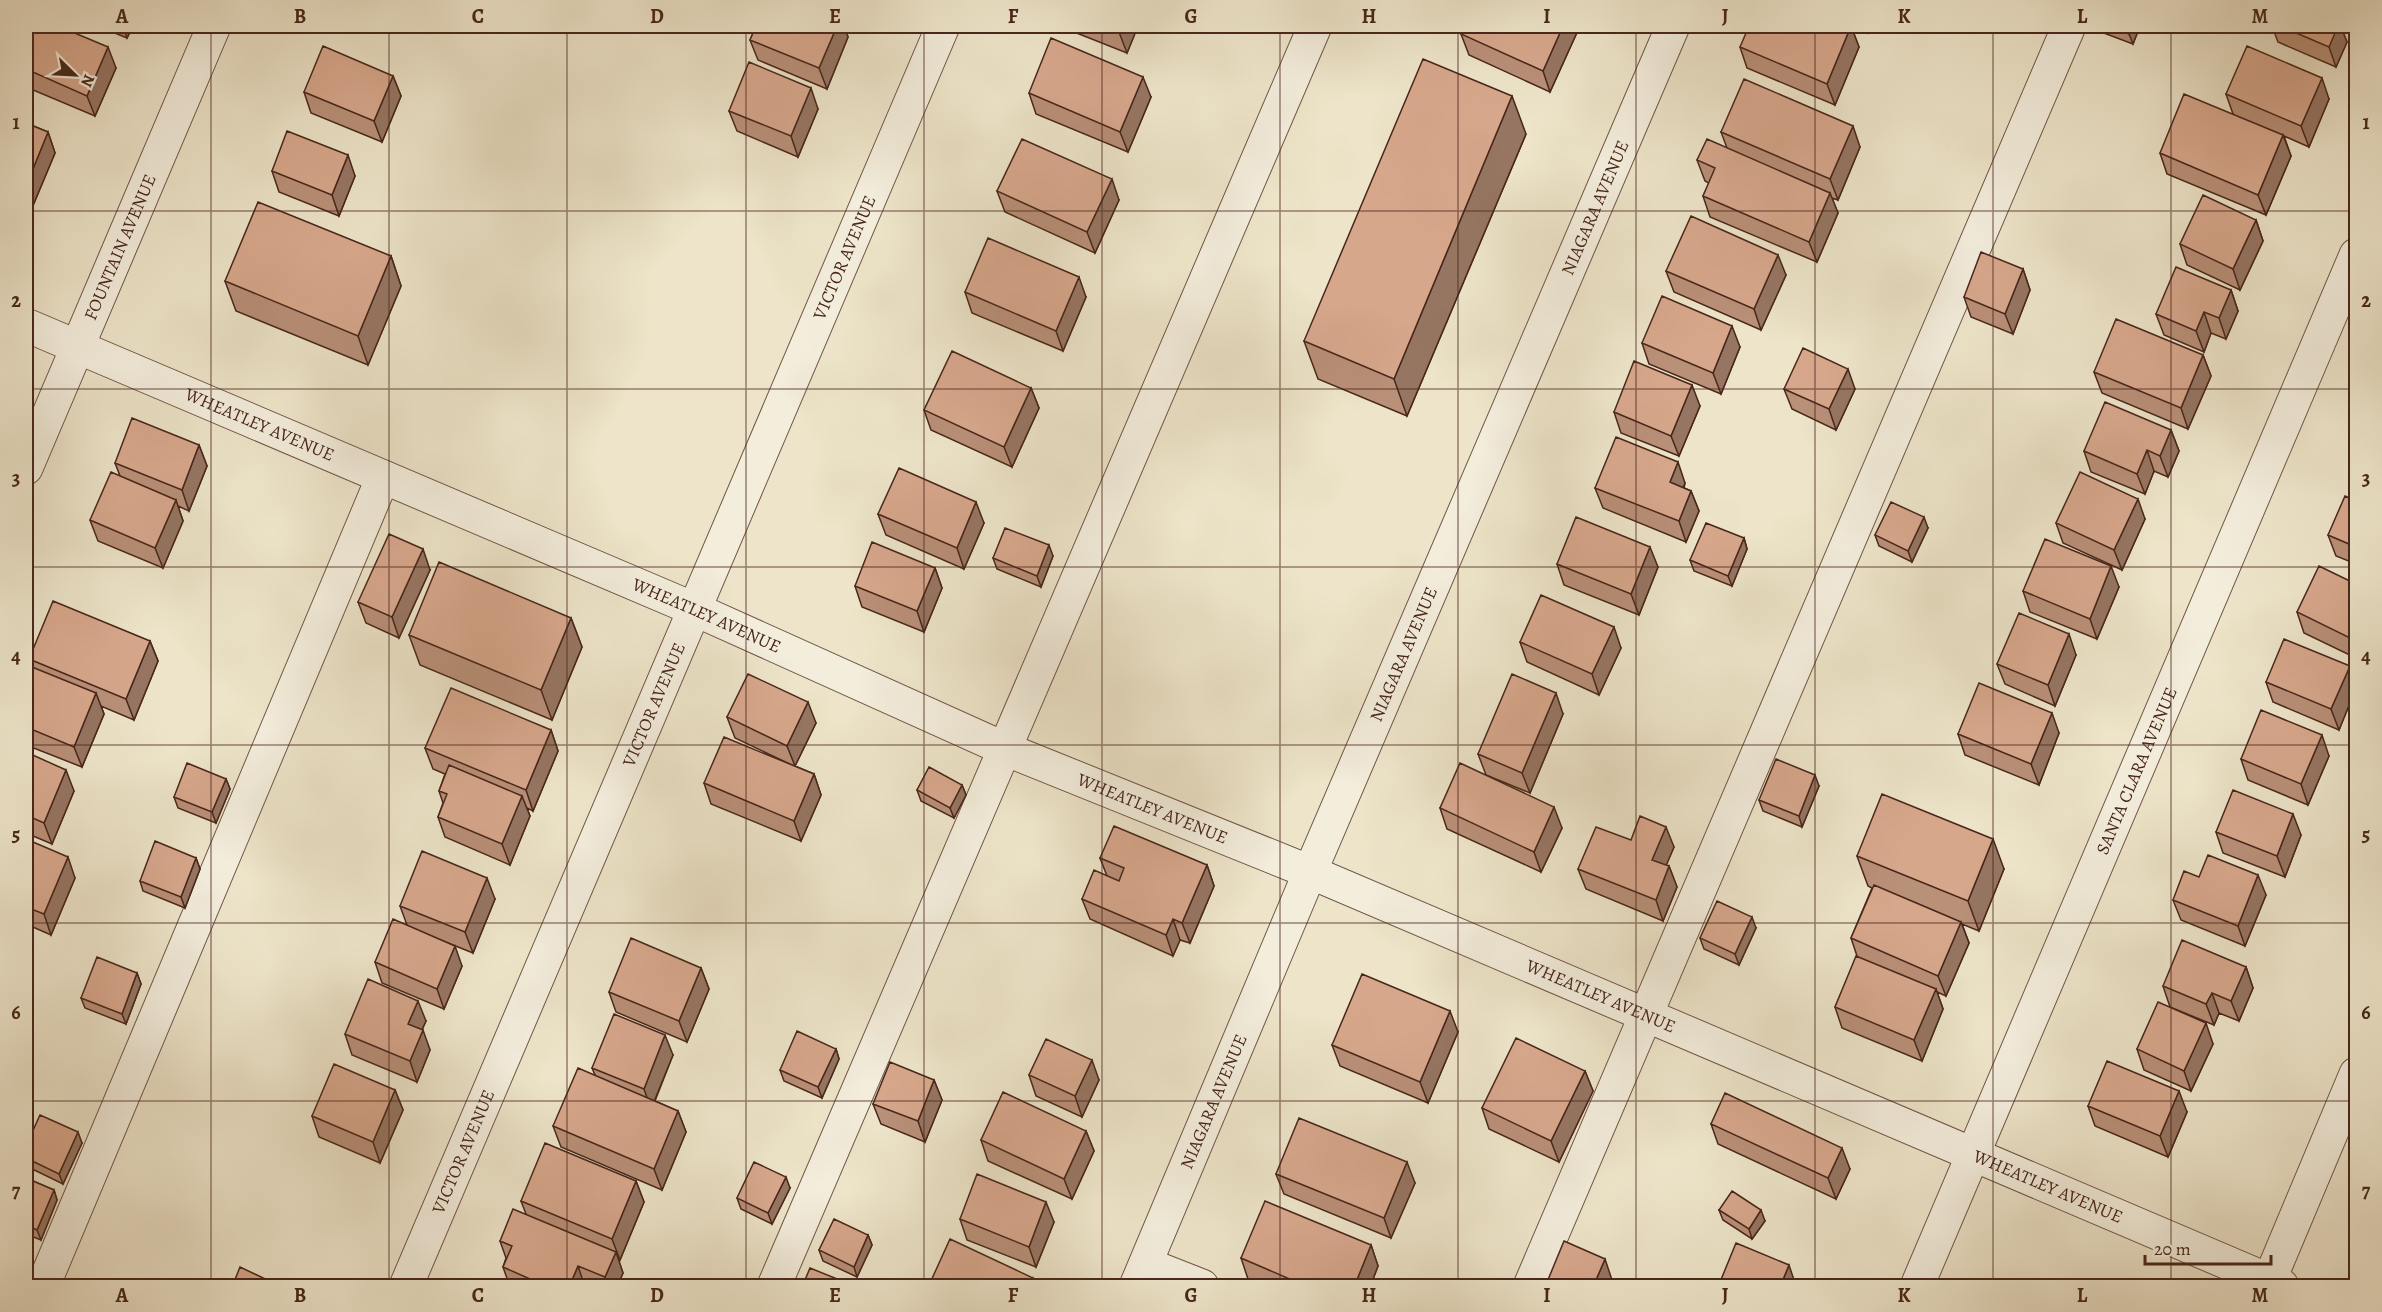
<svg xmlns="http://www.w3.org/2000/svg" width="2382" height="1312" font-family="Alegreya,serif">
<style>
.lines{fill:none;stroke-linecap:round;stroke-linejoin:round}
.minor-casing{stroke:#715646;stroke-width:35}
.minor{stroke:#f3eddc;stroke-width:33}
.wall{fill:#b99078;stroke:#48271b;stroke-width:1.5}
.shaded-wall{fill:#967562;stroke:#48271b;stroke-width:1.5}
.building{fill:#d7a78c;stroke:#48271b;stroke-width:1.5}
.grid{fill:none;stroke:#48271b;stroke-width:1.5;stroke-opacity:0.55}
.labels{text-anchor:middle;dominant-baseline:central;stroke-width:4.5;stroke-linejoin:round;paint-order:stroke}
.street-label{font-size:18px;fill:#48271b;stroke:#f3eddc}
.neatline{fill:none;stroke:#48271b;stroke-width:2}
.grid-label{font-size:20px;text-anchor:middle;font-weight:bold;fill:#48271b}
</style>
<rect width="100%" height="100%" fill="#ede4c9"/>
<filter id="stains"><feTurbulence type="fractalNoise" baseFrequency=".00333" numOctaves="4"/><feColorMatrix values="0 0 0 0 .2 0 0 0 0 .09 0 0 0 0 .02 0 0 0 .5 -.17"/></filter>
<radialGradient id="worn" r=".72"><stop offset=".6" stop-color="#630" stop-opacity="0"/><stop offset="1" stop-color="#630" stop-opacity=".3"/></radialGradient>
<g class="lines">
<defs>
<g id="minor">
<path id="s1" d="M26 325 694 609 1005 749 1310 872 2282 1286"/>
<path id="s2" d="M26 468 214 26"/>
<path d="M1146 1264 1202 1286"/>
<path d="M43 1286 383 477"/>
<path id="s3" d="M406 1286 943 26"/>
<path d="M774 1286 1315 26"/>
<path id="s4" d="M1136 1286 1310 872 1673 26"/>
<path d="M1530 1286 2069 26"/>
<path id="s5" d="M1917 1286 2356 255"/>
<path d="M2267 1286 2356 1074"/>
</g>
</defs>
<use href="#minor" class="minor-casing"/>
<use href="#minor" class="minor"/>
</g>
<path class="wall" d="M98 26H133L127 38Z
M756 26H844L848 37 827 89 758 60 750 40Z
M1059 26H1138L1127 53Z
M1465 26H1578L1579 28 1550 92 1469 55 1461 34Z
M1851 26 1859 47 1835 105 1747 68 1740 47Z
M1852 26H1872L1868 33Z
M2092 26H2140L2133 44 2093 29Z
M2272 26H2342L2341 27 2347 42 2336 67 2278 42Z
M26 37 116 68 95 116 26 87Z
M393 76 401 96 382 142 311 113 304 92Z
M1029 93 1151 97 1128 152 1036 114Z
M2226 94 2329 99 2309 147 2284 136 2291 156 2266 215 2167 174 2160 153 2233 114Z
M818 109 798 157 737 131 729 111Z
M26 123 48 132 55 153 29 215 26 214Z
M1721 132 1860 147 1838 200 1832 198 1838 213 1817 262 1710 217 1703 196 1709 183 1705 181 1697 160 1727 148Z
M1526 134 1407 416 1318 379 1304 341Z
M272 171 355 176 339 216 279 192Z
M997 191 1119 200 1095 253 1005 212Z
M2256 220 2263 241 2240 290 2187 265 2180 244Z
M391 256 401 286 368 365 236 311 225 281Z
M2023 269 2030 290 2013 334 1971 317 1964 297Z
M1666 271 1786 275 1761 330 1674 292Z
M2231 290 2238 311 2226 339 2211 333 2204 352 2164 335 2156 314Z
M965 292 1086 297 1063 351 972 313Z
M1642 343 1740 347 1721 394 1649 364Z
M2203 355 2211 376 2188 429 2102 393 2094 372Z
M1031 388 1039 408 1012 467 931 430 924 410Z
M1784 389H1855L1836 430 1792 409Z
M1700 406 1679 456 1621 433 1614 412Z
M2171 430 2179 451 2168 477 2154 471 2145 494 2091 472 2084 451Z
M199 445 207 466 189 511 178 506 183 521 163 568 98 541 90 520 120 476 115 463Z
M1685 483 1684 488 1691 491 1699 511 1686 542 1603 508 1595 488Z
M2356 501V564L2336 556 2328 535Z
M878 514 984 523 964 569 886 535Z
M2145 519 2122 570 2063 543 2056 523Z
M1928 528 1912 562 1879 546 1875 535Z
M1744 538 1747 549 1732 586 1694 571 1690 560Z
M1053 556 1041 587 997 569 993 558Z
M1557 564 1658 567 1639 615 1564 585Z
M935 568 942 588 924 632 862 607 855 586Z
M430 570 399 638 366 623 358 602Z
M2356 584V658L2304 633 2297 612Z
M2119 587 2097 639 2030 612 2023 591Z
M571 618 582 647 552 720 420 665 409 635Z
M150 641 158 661 134 720 101 706 104 714 82 767 26 745V667H32L29 659Z
M1520 642 1621 648 1599 695 1527 662Z
M2076 655 2055 706 2005 684 1997 664Z
M2266 682 2356 685V688L2339 730 2273 702Z
M1563 714 1530 793 1486 775 1478 754Z
M727 717 816 723 795 766 814 774 821 795 801 841 711 804 704 783 794 766 735 738Z
M551 730 558 751 533 811 527 808 530 816 510 865 445 837 438 817 443 803 439 791 445 774 433 769 425 748Z
M2059 733 2039 785 1965 755 1958 734Z
M26 752 74 791 52 844 26 833Z
M2329 756 2308 805 2248 780 2241 759Z
M226 779 230 789 216 823 178 808 174 797Z
M962 785 966 795 954 818 921 801 917 790Z
M1819 786 1802 827 1763 811 1759 800Z
M1440 808 1562 828 1541 872 1447 829Z
M2216 832 2301 835 2285 877 2223 853Z
M26 839 75 878 51 935 26 924Z
M1631 840 1674 847 1666 865 1669 866 1677 887 1663 921 1586 889 1578 869Z
M1857 856 2004 869 1979 931 1962 924 1969 943 1946 996 1937 992 1943 1009 1922 1061 1842 1028 1835 1007 1857 956 1851 938 1872 888 1868 886Z
M196 858 200 869 185 908 143 891 140 881Z
M1100 858 1207 865 1214 886 1190 943 1180 940 1173 956 1090 919 1082 899 1107 876Z
M2199 877 2266 895 2245 946 2181 920 2173 900Z
M495 899 473 953 443 941 462 966 444 1009 382 983 375 962 407 925 400 906Z
M1756 928 1739 965 1704 949 1700 938Z
M2246 967 2253 988 2239 1021 2219 1013 2214 1025 2170 1007 2163 986Z
M701 968 709 989 687 1042 616 1012 609 992Z
M137 973 141 984 126 1024 85 1008 81 998Z
M426 1021 422 1030 430 1050 417 1082 352 1055 345 1034Z
M1458 1032 1428 1103 1340 1066 1332 1045Z
M2213 1044 2191 1091 2144 1070 2137 1049Z
M836 1049 839 1059 822 1098 784 1081 780 1070Z
M673 1055 655 1101 678 1111 686 1132 662 1190 561 1147 553 1126 595 1075 592 1068Z
M1585 1071 1593 1091 1559 1162 1489 1129 1482 1108Z
M1029 1075 1099 1080 1082 1117 1036 1096Z
M934 1080 942 1100 925 1142 881 1124 873 1104Z
M395 1090 403 1110 380 1163 319 1137 312 1116Z
M2088 1106 2187 1112 2168 1157 2095 1126Z
M1711 1124 1850 1169 1836 1199 1718 1144Z
M1086 1131 1094 1151 1072 1199 988 1161 981 1140Z
M82 1143 63 1184 26 1166V1146Z
M1276 1174 1415 1183 1391 1238 1284 1194Z
M26 1178 54 1190 57 1200 41 1240 26 1234Z
M636 1181 644 1202 620 1260 618 1259 623 1273 617 1287H510L503 1267 506 1258 500 1241 526 1214 521 1201Z
M790 1188 772 1224 741 1209 737 1198Z
M1719 1210 1765 1221 1752 1239 1723 1220Z
M960 1219 1054 1222 1036 1267 967 1240Z
M868 1235 872 1245 857 1277 823 1261 819 1250Z
M1371 1245 1378 1266 1370 1287H1266L1248 1279 1241 1258Z"/>
<path class="shaded-wall" d="M123 26H133L127 38Z
M837 26H844L848 37 827 89 819 68Z
M1122 26H1138L1127 53 1119 32Z
M1563 26H1578L1579 28 1550 92 1543 71Z
M1851 26 1859 47 1835 105 1827 84Z
M1865 26H1872L1868 33Z
M2132 26H2140L2133 44 2129 34Z
M2332 26H2342L2341 27 2347 42 2336 67 2329 47Z
M108 47 116 68 95 116 87 96Z
M393 76 401 96 382 142 374 121Z
M1143 77 1151 97 1128 152 1120 132Z
M2322 78 2329 99 2309 147 2301 126Z
M811 88 818 109 798 157 791 136Z
M1512 96 1526 134 1407 416 1394 379Z
M1853 126 1860 147 1838 200 1830 179Z
M48 132 55 153 29 215 26 205V186Z
M2283 135 2291 156 2266 215 2258 195Z
M348 155 355 176 339 216 332 195Z
M1112 179 1119 200 1095 253 1087 232Z
M1830 193 1838 213 1817 262 1809 242Z
M2256 220 2263 241 2240 290 2233 269Z
M1778 255 1786 275 1761 330 1754 309Z
M391 256 401 286 368 365 358 336Z
M2023 269 2030 290 2013 334 2005 314Z
M1079 277 1086 297 1063 351 1056 331Z
M2231 290 2238 311 2226 339 2219 318Z
M2204 312 2211 333 2204 352 2196 331Z
M1732 326 1740 347 1721 394 1713 373Z
M2203 355 2211 376 2188 429 2181 408Z
M1848 369 1855 389 1836 430 1829 409Z
M1692 385 1700 406 1679 456 1671 436Z
M1031 388 1039 408 1012 467 1004 447Z
M2171 430 2179 451 2168 477 2160 456Z
M199 445 207 466 189 511 182 490Z
M2147 450 2154 471 2145 494 2137 474Z
M1678 462 1685 483 1677 503 1670 482Z
M1691 491 1699 511 1686 542 1679 521Z
M2138 499 2145 519 2122 570 2114 550Z
M176 500 183 521 163 568 155 548Z
M976 502 984 523 964 569 957 548Z
M1924 517 1928 528 1912 562 1908 551Z
M1744 538 1747 549 1732 586 1728 576Z
M1049 545 1053 556 1041 587 1037 576Z
M1650 547 1658 567 1639 615 1631 594Z
M423 549 430 570 399 638 392 617Z
M2111 566 2119 587 2097 639 2090 619Z
M935 568 942 588 924 632 917 611Z
M571 618 582 647 552 720 541 690Z
M2356 624V656L2350 638Z
M1614 627 1621 648 1599 695 1592 674Z
M2069 634 2076 655 2055 706 2048 685Z
M150 641 158 661 134 720 126 699Z
M2350 666 2356 685V688L2339 730 2331 709Z
M96 693 104 714 82 767 74 747Z
M1556 693 1563 714 1530 793 1522 773Z
M808 702 816 723 795 766 787 746Z
M2052 713 2059 733 2039 785 2031 764Z
M551 730 558 751 533 811 526 790Z
M2322 735 2329 756 2308 805 2301 784Z
M66 770 74 791 52 844 44 823Z
M814 774 821 795 801 841 794 821Z
M1815 775 1819 786 1802 827 1799 816Z
M226 779 230 789 216 823 212 812Z
M962 785 966 795 954 818 950 808Z
M522 796 530 816 510 865 502 844Z
M1554 807 1562 828 1541 872 1534 852Z
M2293 814 2301 835 2285 877 2277 856Z
M1666 827 1674 847 1660 880 1652 860Z
M1993 839 2004 869 1979 931 1968 901Z
M68 857 75 878 51 935 44 914Z
M196 858 200 869 185 908 181 897Z
M1207 865 1214 886 1190 943 1182 923Z
M1669 866 1677 887 1663 921 1656 900Z
M2258 875 2266 895 2245 946 2238 926Z
M487 878 495 899 473 953 465 932Z
M1752 917 1756 928 1739 965 1735 954Z
M1173 919 1180 940 1173 956 1166 935Z
M1961 922 1969 943 1946 996 1938 976Z
M455 946 462 966 444 1009 437 989Z
M2246 967 2253 988 2239 1021 2231 1001Z
M701 968 709 989 687 1042 679 1021Z
M137 973 141 984 126 1024 122 1014Z
M1936 989 1943 1009 1922 1061 1914 1040Z
M2212 993 2219 1013 2214 1025 2206 1004Z
M418 1001 426 1021 415 1044 408 1024Z
M1450 1011 1458 1032 1428 1103 1420 1082Z
M2206 1023 2213 1044 2191 1091 2184 1071Z
M423 1030 430 1050 417 1082 410 1061Z
M665 1035 673 1055 651 1109 644 1089Z
M836 1049 839 1059 822 1098 818 1087Z
M1092 1060 1099 1080 1082 1117 1075 1096Z
M1585 1071 1593 1091 1559 1162 1551 1141Z
M934 1080 942 1100 925 1142 918 1121Z
M395 1090 403 1110 380 1163 373 1142Z
M2179 1091 2187 1112 2168 1157 2160 1136Z
M678 1111 686 1132 662 1190 654 1169Z
M1086 1131 1094 1151 1072 1199 1064 1179Z
M78 1132 82 1143 63 1184 59 1174Z
M1842 1148 1850 1169 1836 1199 1828 1178Z
M1407 1162 1415 1183 1391 1238 1384 1218Z
M786 1177 790 1188 772 1224 768 1213Z
M636 1181 644 1202 620 1260 612 1239Z
M54 1190 57 1200 41 1240 37 1230Z
M1046 1202 1054 1222 1036 1267 1029 1247Z
M1761 1210 1765 1221 1752 1239 1749 1229Z
M868 1235 872 1245 857 1277 854 1267Z
M1371 1245 1378 1266 1370 1287H1354Z
M616 1252 623 1273 617 1287H608L605 1277Z
M1605 1259 1612 1280 1610 1287H1593Z
M1789 1265 1796 1286V1287H1780Z
M578 1266 585 1287H569Z
M1033 1278 1036 1287H1029Z"/>
<path class="building" d="M30 26H58L108 47 87 96 26 69V37Z
M756 26H837L819 68 750 40Z
M1102 26H1122L1119 32Z
M1465 26H1563L1543 71 1461 34Z
M1749 26H1851L1827 84 1740 47Z
M2108 26H2132L2129 34Z
M2280 26H2338L2329 47Z
M1051 38 1143 77 1120 132 1029 93Z
M323 46 393 76 374 121 304 92Z
M2247 46 2322 78 2301 126 2226 94Z
M1423 59 1512 96 1394 379 1304 341Z
M749 62 811 88 791 136 729 111Z
M1744 79 1853 126 1830 179 1721 132Z
M2184 94 2283 135 2258 195 2160 153Z
M26 123 48 132 26 186Z
M287 131 348 155 332 195 272 171Z
M1022 139 1112 179 1087 232 997 191Z
M1707 139 1830 193 1809 242 1703 196 1715 168 1697 160Z
M2203 195 2256 220 2233 269 2180 244Z
M258 202 391 256 358 336 225 281Z
M1691 216 1778 255 1754 309 1666 271Z
M988 238 1079 277 1056 331 965 292Z
M1981 252 2023 269 2005 314 1964 297Z
M2176 267 2231 290 2219 318 2204 312 2196 331 2156 314Z
M1662 296 1732 326 1713 373 1642 343Z
M2116 319 2203 355 2181 408 2094 372Z
M1803 348 1848 369 1829 409 1784 389Z
M952 351 1031 388 1004 447 924 410Z
M1634 361 1692 385 1671 436 1614 412Z
M2105 402 2171 430 2160 456 2147 450 2137 474 2084 451Z
M132 418 199 445 182 490 115 463Z
M1616 437 1678 462 1670 482 1691 491 1679 521 1595 488Z
M899 468 976 502 957 548 878 514Z
M111 472 176 500 155 548 90 520Z
M2080 472 2138 499 2114 550 2056 523Z
M2345 496 2356 501V547L2328 535Z
M1891 502 1924 517 1908 551 1875 535Z
M1576 517 1650 547 1631 594 1557 564Z
M1706 523 1744 538 1728 576 1690 560Z
M1005 528 1049 545 1037 576 993 558Z
M389 534 423 549 392 617 358 602Z
M2045 539 2111 566 2090 619 2023 591Z
M872 542 935 568 917 611 855 586Z
M439 562 571 618 541 690 409 635Z
M2319 566 2356 584V624L2350 638 2297 612Z
M1541 595 1614 627 1592 674 1520 642Z
M53 601 150 641 126 699 29 659Z
M2019 613 2069 634 2048 685 1997 664Z
M2284 639 2350 666 2331 709 2266 682Z
M27 665 96 693 74 747 26 727V667Z
M748 674 808 702 787 746 727 717Z
M1512 674 1556 693 1522 773 1478 754Z
M1979 683 2052 713 2031 764 1958 734Z
M451 688 551 730 526 790 425 748Z
M2261 710 2322 735 2301 784 2241 759Z
M724 737 814 774 794 821 704 783Z
M26 752 66 770 44 823 26 815Z
M1776 759 1815 775 1799 816 1759 800Z
M187 763 226 779 212 812 174 797Z
M1460 763 1554 807 1534 852 1440 808Z
M449 765 522 796 502 844 438 817 447 794 439 791Z
M929 767 962 785 950 808 917 790Z
M2233 790 2293 814 2277 856 2216 832Z
M1882 794 1993 839 1968 901 1857 856Z
M1640 816 1666 827 1652 860 1669 866 1656 900 1578 869 1596 827 1631 840Z
M1114 826 1207 865 1182 923 1173 919 1166 935 1082 899 1094 870 1119 881 1124 868 1100 858Z
M26 839 68 857 44 914 26 907Z
M155 841 196 858 181 897 140 881Z
M422 851 487 878 465 932 400 906Z
M2208 855 2258 875 2238 926 2173 900 2184 871 2199 877Z
M1874 885 1961 922 1938 976 1851 938Z
M1717 901 1752 917 1735 954 1700 938Z
M393 919 455 946 437 989 375 962Z
M631 938 701 968 679 1021 609 992Z
M2182 940 2246 967 2231 1001 2212 993 2206 1004 2163 986Z
M1856 956 1936 989 1914 1040 1835 1007Z
M97 957 137 973 122 1014 81 998Z
M1362 974 1450 1011 1420 1082 1332 1045Z
M368 979 418 1001 408 1024 423 1030 410 1061 345 1034Z
M2158 1002 2206 1023 2184 1071 2137 1049Z
M614 1014 665 1035 644 1089 592 1068Z
M797 1031 836 1049 818 1087 780 1070Z
M1516 1038 1585 1071 1551 1141 1482 1108Z
M1046 1039 1092 1060 1075 1096 1029 1075Z
M2107 1061 2179 1091 2160 1136 2088 1106Z
M890 1062 934 1080 918 1121 873 1104Z
M334 1064 395 1090 373 1142 312 1116Z
M578 1068 678 1111 654 1169 553 1126Z
M1003 1092 1086 1131 1064 1179 981 1140Z
M1725 1093 1842 1148 1828 1178 1711 1124Z
M40 1115 78 1132 59 1174 26 1158V1146Z
M1299 1118 1407 1162 1384 1218 1276 1174Z
M545 1143 636 1181 612 1239 521 1201Z
M754 1162 786 1177 768 1213 737 1198Z
M977 1174 1046 1202 1029 1247 960 1219Z
M26 1178 54 1190 37 1230 26 1225Z
M1732 1191 1761 1210 1749 1229 1719 1210Z
M1265 1201 1371 1245 1354 1287H1308L1241 1258Z
M513 1209 616 1252 605 1277 578 1266 569 1287H548L503 1267 512 1246 500 1241Z
M834 1219 868 1235 854 1267 819 1250Z
M950 1239 1033 1278 1029 1287H938L930 1283Z
M1564 1241 1605 1259 1593 1287H1545Z
M1736 1243 1789 1265 1780 1287H1718Z
M240 1267 282 1287H232Z
M810 1268 847 1283 846 1287H802Z
M1649 1282 1661 1287H1647Z"/>
<path class="grid" d="M211 26V1286M389 26V1286M567 26V1286M746 26V1286M924 26V1286M1102 26V1286M1280 26V1286M1458 26V1286M1636 26V1286M1815 26V1286M1993 26V1286M2171 26V1286M26 211H2356M26 389H2356M26 567H2356M26 745H2356M26 923H2356M26 1101H2356"/>
<g class="labels">
<g class="street-label">
<text stroke="none"><textPath href="#s4" startOffset="1172">NIAGARA AVENUE</textPath></text>
<text stroke="none"><textPath href="#s2" startOffset="240">FOUNTAIN AVENUE</textPath></text>
<text stroke="none"><textPath href="#s3" startOffset="1118">VICTOR AVENUE</textPath></text>
<text stroke="none"><textPath href="#s1" startOffset="254">WHEATLEY AVENUE</textPath></text>
<text stroke="none"><textPath href="#s1" startOffset="740">WHEATLEY AVENUE</textPath></text>
<text stroke="none"><textPath href="#s4" startOffset="686">NIAGARA AVENUE</textPath></text>
<text stroke="none"><textPath href="#s3" startOffset="632">VICTOR AVENUE</textPath></text>
<text stroke="none"><textPath href="#s5" startOffset="560">SANTA CLARA AVENUE</textPath></text>
<text stroke="none"><textPath href="#s1" startOffset="1226">WHEATLEY AVENUE</textPath></text>
<text stroke="none"><textPath href="#s1" startOffset="1712">WHEATLEY AVENUE</textPath></text>
<text stroke="none"><textPath href="#s4" startOffset="200">NIAGARA AVENUE</textPath></text>
<text stroke="none"><textPath href="#s3" startOffset="146">VICTOR AVENUE</textPath></text>
<text stroke="none"><textPath href="#s1" startOffset="2198">WHEATLEY AVENUE</textPath></text>
</g>
</g>
<rect width="2382" height="1312" fill="none" stroke="#ede4c9" stroke-width="66"/>
<g transform="translate(75 75) rotate(114)" stroke="#f3eddc" stroke-width="4.5" paint-order="stroke">
<path d="M0-4.5L10 22L0 15L-10 22Z" fill="#48271b"/>
<text y="-9" font-size="16" font-weight="bold" text-anchor="middle" fill="#48271b">N</text>
</g>
<path d="M2145 1255v9h126v-9" fill="none" stroke="#48271b" stroke-width="3"/>
<text x="2154" y="1255" font-size="18" fill="#48271b" stroke="#f3eddc" stroke-width="4.5" paint-order="stroke">20 m</text>
<rect x="33" y="33" width="2316" height="1246" class="neatline"/>
<g class="grid-label">
<text x="122" y="23">A</text>
<text x="300" y="23">B</text>
<text x="478" y="23">C</text>
<text x="657" y="23">D</text>
<text x="835" y="23">E</text>
<text x="1013" y="23">F</text>
<text x="1191" y="23">G</text>
<text x="1369" y="23">H</text>
<text x="1547" y="23">I</text>
<text x="1725" y="23">J</text>
<text x="1904" y="23">K</text>
<text x="2082" y="23">L</text>
<text x="2260" y="23">M</text>
<text x="16" y="129">1</text>
<text x="2366" y="129">1</text>
<text x="16" y="307">2</text>
<text x="2366" y="307">2</text>
<text x="16" y="485">3</text>
<text x="2366" y="485">3</text>
<text x="16" y="663">4</text>
<text x="2366" y="663">4</text>
<text x="16" y="841">5</text>
<text x="2366" y="841">5</text>
<text x="16" y="1019">6</text>
<text x="2366" y="1019">6</text>
<text x="16" y="1197">7</text>
<text x="2366" y="1197">7</text>
<text x="122" y="1302">A</text>
<text x="300" y="1302">B</text>
<text x="478" y="1302">C</text>
<text x="657" y="1302">D</text>
<text x="835" y="1302">E</text>
<text x="1013" y="1302">F</text>
<text x="1191" y="1302">G</text>
<text x="1369" y="1302">H</text>
<text x="1547" y="1302">I</text>
<text x="1725" y="1302">J</text>
<text x="1904" y="1302">K</text>
<text x="2082" y="1302">L</text>
<text x="2260" y="1302">M</text>
</g>
<rect width="100%" height="100%" filter="url(#stains)"/>
<rect width="100%" height="100%" fill="url(#worn)"/>
</svg>
